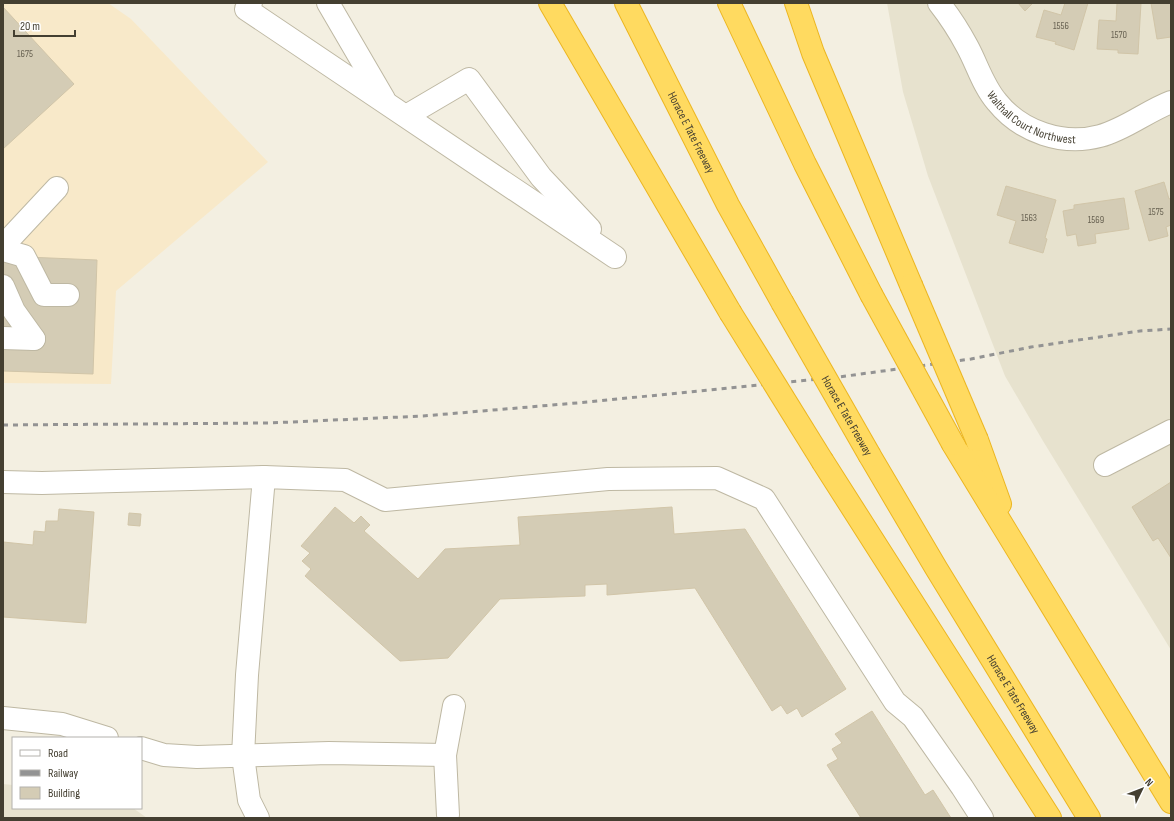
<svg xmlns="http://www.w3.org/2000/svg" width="1174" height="821" font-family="'Sofia Sans Condensed',sans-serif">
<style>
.residential{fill:#e7e2ce}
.commercial{fill:#f8e9c9}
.building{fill:#d4ccb5;stroke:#d1c5a8}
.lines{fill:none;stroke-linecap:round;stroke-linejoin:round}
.minor-casing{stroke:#beb8a3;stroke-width:24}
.highway-casing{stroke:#ecb621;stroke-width:24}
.minor{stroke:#fff;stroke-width:22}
.highway{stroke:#ffda60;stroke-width:22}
.rail{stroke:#939393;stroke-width:3;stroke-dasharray:5 5;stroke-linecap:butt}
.highway-bridge-casing{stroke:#ecb621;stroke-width:24;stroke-linecap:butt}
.highway-bridge{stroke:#ffda60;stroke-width:22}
.labels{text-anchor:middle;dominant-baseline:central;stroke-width:3.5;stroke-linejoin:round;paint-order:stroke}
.number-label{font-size:10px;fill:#686252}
.street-label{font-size:12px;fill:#443f31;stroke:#fff}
</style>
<rect width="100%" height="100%" fill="#f3efe1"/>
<path class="residential" d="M887 3H1171V650L1043 441 1005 376 928 176 903 92Z
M3 784 13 785V808H133L147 818H3Z"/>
<path class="commercial" d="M3 3H108L131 19 268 162 116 291 111 384 3 383Z"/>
<path class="building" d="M1018 3H1033L1025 11Z
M1065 3H1088L1074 50 1055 44 1056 42 1036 37 1044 10 1061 15Z
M1117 3H1141L1138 54 1118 53V50L1097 49 1099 20 1116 21Z
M1151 3H1171V37L1157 39Z
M3 7 74 84 3 149Z
M1164 182 1169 199 1171 198V225L1166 227 1168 236 1149 241 1135 191Z
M1006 186 1056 200 1045 238 1047 239 1043 253 1009 243 1016 221 997 215Z
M1124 198 1129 229 1095 234 1096 243 1078 246 1076 234 1067 236 1063 211 1074 209V205Z
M3 256 97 260 93 374 3 371Z
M1171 482V558L1158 538 1153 541 1132 507Z
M335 507 354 523 361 516 370 525 364 531 418 579 445 549 520 545 518 517 672 507 674 534 745 529 846 689 802 717 797 708 787 714 781 705 772 711 695 588 607 595V584L585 585V596L500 599 448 658 400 661 305 576 311 569 302 561 310 553 301 546Z
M59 509 94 512 86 623 3 617V542L33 545 34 531 45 532 46 521H58Z
M129 513 141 514 140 526 128 525Z
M872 711 925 795 933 790 951 818H861L827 765 838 759 832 749 842 743 835 734Z"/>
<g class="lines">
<defs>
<g id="minor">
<path d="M251 3 246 9 615 257"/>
<path d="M328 3 384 99"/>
<path id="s1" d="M939 3C950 17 959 31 967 46 977 64 983 86 997 102 1021 132 1063 146 1100 136 1126 129 1147 111 1171 102"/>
<path d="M406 116 469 79 541 177 590 229"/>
<path d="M3 246 57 188"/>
<path d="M3 250 24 256 44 295H68"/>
<path d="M3 286 14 311 34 339"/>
<path d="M3 338 34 339"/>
<path d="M1105 465 1171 431"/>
<path d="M3 482 42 483 264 477"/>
<path d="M3 718 62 724 107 738"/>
<path d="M141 748 164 755 197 757 329 753 445 755"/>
<path d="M448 815 445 755 454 706"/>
<path d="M258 818 249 800 243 756 247 675 264 477 345 480 385 500 608 479 717 478 764 499 895 702 913 717 962 787 982 818"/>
</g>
<g id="highway">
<path d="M550 3 730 312"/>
<path id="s2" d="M626 3 728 205 782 302"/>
<path d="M729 3 805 164 871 294"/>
<path d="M796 3 813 53 911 285"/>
<path d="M977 440 1000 504"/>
<path d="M953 444 1171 802"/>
<path id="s3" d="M870 456 936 568 1089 818"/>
<path d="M823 462 1050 818"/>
</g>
</defs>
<use href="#minor" class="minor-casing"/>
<use href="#highway" class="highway-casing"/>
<use href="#minor" class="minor"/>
<use href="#highway" class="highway"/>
<path class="rail" d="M3 425 269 423 423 416 588 402 839 377 971 359 1031 347 1140 331 1171 329"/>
<defs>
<g id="highway-bridge">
<path d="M911 285 977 440"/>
<path d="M871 294 953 444"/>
<path id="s4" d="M782 302 870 456"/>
<path d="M730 312 823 462"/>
</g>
</defs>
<use href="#highway-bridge" class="highway-bridge-casing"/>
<use href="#highway-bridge" class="highway-bridge"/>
</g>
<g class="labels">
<g class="number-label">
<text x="1061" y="26">1556</text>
<text x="1119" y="35">1570</text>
<text x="25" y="54">1675</text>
<text x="1156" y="212">1575</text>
<text x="1029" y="218">1563</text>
<text x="1096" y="220">1569</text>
</g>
<g class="street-label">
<text stroke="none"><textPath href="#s1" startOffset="154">Walthall Court Northwest</textPath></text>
<text stroke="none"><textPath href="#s2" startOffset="145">Horace E Tate Freeway</textPath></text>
<text stroke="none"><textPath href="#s4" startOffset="131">Horace E Tate Freeway</textPath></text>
<text stroke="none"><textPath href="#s3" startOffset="278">Horace E Tate Freeway</textPath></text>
</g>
</g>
<rect width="1174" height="821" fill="none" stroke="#443f31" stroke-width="8"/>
<rect x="12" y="737" width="130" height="72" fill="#ffffff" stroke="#b4b2ad"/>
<rect x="20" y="750" width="20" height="6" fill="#ffffff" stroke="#b4b2ad"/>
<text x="48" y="757" font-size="12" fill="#443f31">Road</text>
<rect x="20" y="770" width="20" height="6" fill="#939393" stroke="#b4b2ad"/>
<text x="48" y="777" font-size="12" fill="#443f31">Railway</text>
<rect x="20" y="787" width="20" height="12" fill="#d4ccb5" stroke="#b4b2ad"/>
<text x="48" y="797" font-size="12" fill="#443f31">Building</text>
<g transform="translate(1142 789) rotate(47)" stroke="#ffffff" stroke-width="3" paint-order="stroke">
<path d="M0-3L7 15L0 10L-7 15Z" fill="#443f31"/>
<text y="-6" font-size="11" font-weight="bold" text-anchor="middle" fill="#443f31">N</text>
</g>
<path d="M14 30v6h61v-6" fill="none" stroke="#443f31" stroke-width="2"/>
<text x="20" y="30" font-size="12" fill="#443f31" stroke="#ffffff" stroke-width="3" paint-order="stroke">20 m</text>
</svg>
